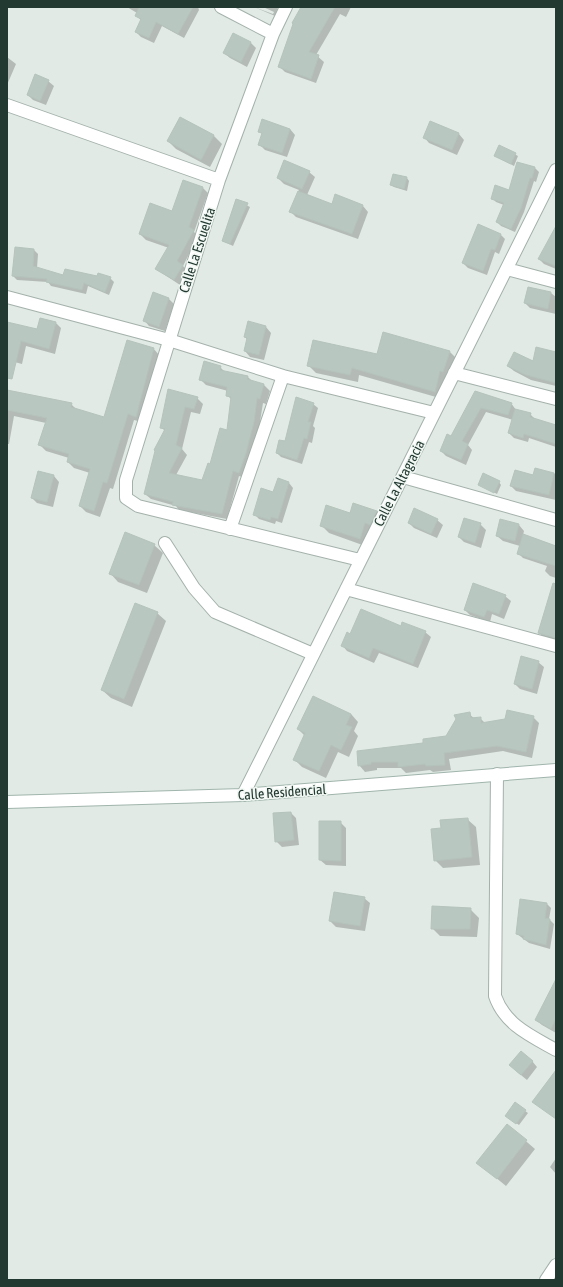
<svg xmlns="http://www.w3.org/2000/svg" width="563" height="1287" font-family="'Asap Condensed',sans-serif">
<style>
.shadow{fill:#0003}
.building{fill:#b9c7c1;stroke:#b4c3bb}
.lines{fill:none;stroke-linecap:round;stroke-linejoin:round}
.street-casing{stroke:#a4b1ab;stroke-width:14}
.secondary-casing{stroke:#a0b5ac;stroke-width:14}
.street{stroke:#fff;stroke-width:12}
.secondary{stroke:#fff;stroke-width:12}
.labels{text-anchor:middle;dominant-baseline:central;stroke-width:3;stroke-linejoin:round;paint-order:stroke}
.street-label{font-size:14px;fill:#223931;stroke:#f1f7f3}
</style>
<rect width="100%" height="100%" fill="#e1eae5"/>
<path class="shadow" d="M127 7H198L199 10 184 38 162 26 154 43 141 37 136 32 141 20 136 15 137 13Z
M254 7 273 14 274 12 263 7H278L275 16Z
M303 7H351L346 17 340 14 316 55 324 62 316 83 285 72 280 67Z
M233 34 251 43 256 48 247 67 230 58 224 53Z
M7 57 16 64 7 85Z
M48 81 54 86 46 105 33 100 28 95Z
M180 118 214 136 222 144 210 167 176 149 168 141Z
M431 122 459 134 464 140 457 155 429 143 424 137Z
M290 129 295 135 287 157 265 150 259 144 263 135 259 131Z
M499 146 518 156 514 166 495 156Z
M535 168 539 172 536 182 534 181 524 212 515 232 501 226 497 222 504 205 496 202 492 198 510 191Z
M309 172 315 177 307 195 332 205 336 195 363 206 368 212 358 239 296 217 291 212 299 190 284 184 278 178Z
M394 175 407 178 409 181 407 191 394 187 391 185Z
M184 181 203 188 208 193 194 232 198 236 183 266 188 271 180 285 156 269 169 248 146 240 140 234 173 213Z
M236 200 250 207 233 246 223 241Z
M479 226 501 235 505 239 499 254 495 252 487 275 468 268 463 263Z
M556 238V269L544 264 539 259Z
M34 250 38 254 37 268 64 276 110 278 114 282 109 295 88 286 86 294 51 286 48 282 17 280 13 276Z
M153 293 169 299 174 304 165 331 149 326 144 320Z
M551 293 556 297V314L530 308 525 303Z
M7 323 38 330 56 323 61 328 55 354 26 346 22 364 7 360Z
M248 323 266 327 271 333 264 360 250 357 245 351 248 340 245 337Z
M153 348 159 355 142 422 134 420 113 489 110 488 100 517 86 512 80 506 90 473 74 468 68 462 69 458 46 451 39 444 46 423 14 416 9 444H7V391L71 404 77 410 105 418Z
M449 351 457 359 443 399 359 375 358 382 316 373 308 365 378 355Z
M556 353V386L531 380 514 371 508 366 533 362Z
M220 367 225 372 247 376 252 381 264 385 270 391 266 404 263 403 259 428 245 478 239 476 227 519 179 510 176 506 151 499 145 494 165 431 161 427 169 390 197 398 203 404 200 414 191 412 182 449 187 455 176 475 202 481 228 431 232 400 227 395 228 391 206 385 200 379Z
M476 393 511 403 516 410 530 414 535 419 556 426V447L529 438 528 442 514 438 509 433 513 420 486 412 468 445 472 450 466 465 446 456 441 451 451 437Z
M313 404 318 408 313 426 315 428 312 443 309 442 302 464 281 457 277 453 286 443Z
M535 469 556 474V500L516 491 511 486 534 476Z
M39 472 54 476 59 482 53 507 37 503 32 498Z
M499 482 501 485 497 494 479 484Z
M289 483 293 488 282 523 276 521 275 524 259 519 255 515 274 493Z
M376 512 384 520 368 547 329 533 321 525Z
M437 520 443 525 437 538 414 528 409 523Z
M480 524 486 530 481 548 464 542 459 537Z
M519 525 524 531 523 535 556 546V578L550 576 545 571 547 566 523 558 518 553 520 546 503 541 497 536Z
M154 545 163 553 147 593 118 582 110 573Z
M505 596 511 601 504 619 492 614 490 622 470 615 465 610Z
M556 601V642L545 638 539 633Z
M157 613 166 621 132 707 111 698 102 690Z
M401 627 425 632 431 637 418 668 379 653 374 663 347 651 342 645 351 635Z
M538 662 544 667 537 694 520 689 515 684Z
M351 714 358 722 354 731 358 736 349 757 338 752 326 778 302 767 294 759 305 736 298 729Z
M469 714 475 719 480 718 485 723 533 717 539 723 532 758 503 751 449 759 451 770 433 772 430 770 406 773 401 768H377V770L365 772 359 765 446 737Z
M291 813 296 818 299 845 282 847 276 841Z
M467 819 476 827 480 865 443 868 435 860 442 828Z
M340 822 346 828V866L326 865 320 860Z
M364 898 370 903 365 931 336 927 330 921Z
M547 904 551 908 549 919 554 924 550 949 529 943 517 934Z
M470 909 479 918 477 937 440 936 432 928Z
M556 1000V1033L542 1025 536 1020Z
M532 1061 537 1067 527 1080 516 1071Z
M525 1111 528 1113 519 1125 509 1118Z
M507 1125 535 1149 506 1186 478 1163Z
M556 1158V1174L550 1167Z"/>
<path class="building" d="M139 7H193L178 34 156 22 149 38 135 32 141 19 135 16Z
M301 7H335L309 52 319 55 311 79 278 67 293 24 292 23Z
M233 33 251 42 241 62 223 53Z
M35 74 49 80 40 101 27 95Z
M180 117 214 135 201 160 167 141Z
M262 119 290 129 282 153 258 145 262 133 258 132Z
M430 121 459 133 452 150 423 138Z
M499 145 516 153 511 164 494 156Z
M284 160 310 171 302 189 277 178Z
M517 162 535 167 532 178H530L521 208 511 229 496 222 504 203 491 199 495 185 509 190Z
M393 174 407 177 404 189 390 185Z
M183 180 203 187 189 227 194 230 177 261 183 265 174 280 155 269 169 245 139 234 150 203 172 211Z
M298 191 332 204 335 194 363 205 352 234 289 212Z
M236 199 248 203 230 244 222 241Z
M478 224 501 234 495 250 491 249 483 271 462 263Z
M556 226V266L538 259Z
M15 247 34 249 33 266 63 275 65 269 97 276 98 273 111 277 105 292 84 283 82 290 46 282 47 279 12 276Z
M528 287 551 292 548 309 524 303Z
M153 292 169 298 159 327 143 321Z
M40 318 56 322 49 349 21 341 12 379 7 378V322L37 329Z
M248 321 266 326 259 355 244 351 247 338 244 337Z
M383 332 450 351 443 372 440 371 435 392 352 368 350 375 307 366 313 340 377 354Z
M127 340 154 348 136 417 128 414 107 483 103 482 94 511 79 506 90 469 67 462 69 454 38 445 47 418 7 410V390L72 403 71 407 104 417Z
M536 347 556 352V383L526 375 507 366 514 352 533 361Z
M204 361 221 366 220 370 248 376 247 379 264 384 260 399 257 398 254 422 246 453 239 473 233 471 222 514 172 505 173 502 144 494 155 451 154 450 165 429 160 428 168 389 198 397 194 409 185 407 176 445 182 448 169 473 202 480 208 463 210 464 220 428 227 430 231 397 226 396 227 387 199 380Z
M475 391 512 403 508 415 481 408 462 441 468 444 461 460 440 451 447 434 451 436Z
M296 397 314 403 308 422H311L307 439 304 438 297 460 276 453 279 440 285 441Z
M515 409 531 413 530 417 556 425V444L524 434 523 438 508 433Z
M535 468 554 473 549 495 510 486 515 470 533 475Z
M38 471 54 475 47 502 31 498Z
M483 473 500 481 494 493 478 485Z
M278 478 289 482 278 519 271 517 270 520 253 515 261 488 273 492Z
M353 503 377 511 370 525 365 523 360 539 320 526 326 505 350 513Z
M414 508 438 519 431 534 408 523Z
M464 518 481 523 475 543 458 537Z
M500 519 519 524 515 541 496 536Z
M125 532 155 544 139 585 109 574Z
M523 534 556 546V566L517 554Z
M473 583 506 595 499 614 487 610 484 617 464 610Z
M553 583 556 584V638L538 633Z
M135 603 158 612 124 699 101 690Z
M361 609 401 626 402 622 426 631 413 664 373 648 369 658 341 646 347 632 350 634Z
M521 656 539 661 532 689 514 684Z
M313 696 351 714 346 725 352 727 341 750 331 745 319 771 293 760 305 733 297 729Z
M507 710 534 716 526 752 497 746 444 753 445 765 426 766 425 764 398 767V762H371V764L358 766 357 751 423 743V739L446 736 456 719 454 715 470 712 471 718 481 717V723L505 719Z
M291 812 294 840 275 842 273 813Z
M468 818 472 857 434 861 431 829 441 828 440 820Z
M319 821H341V861L319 860Z
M334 892 365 897 360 926 329 921Z
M520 899 547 903 545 918 550 919 546 945 523 939 524 936 516 934Z
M432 906 471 908 470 929H431Z
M556 979V1018L551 1029 535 1020Z
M521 1051 533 1061 521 1075 509 1065Z
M556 1070V1119L532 1102Z
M515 1102 526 1110 516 1124 505 1116Z
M507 1124 527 1140 497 1179 476 1163Z"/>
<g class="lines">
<defs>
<path id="street" d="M221 7 273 34
M286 7 273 34 219 180 126 480V498L138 506 360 560
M7 105 219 180
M507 269 556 282
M7 297 169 340 283 376 434 413
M454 373 556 399
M403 477 556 520
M230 529 283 376
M165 543 194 588 215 612 313 654
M346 589 556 646
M497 774 495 996C505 1025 531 1036 556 1050
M243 795 556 170
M546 1280 556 1265"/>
<path id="secondary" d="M7 802 243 795 556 770"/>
</defs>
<use href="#street" class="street-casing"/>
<use href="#secondary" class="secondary-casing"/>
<use href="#street" class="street"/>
<use href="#secondary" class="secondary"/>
</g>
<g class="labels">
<g class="street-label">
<text transform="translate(197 250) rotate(-72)">Calle La Escuelita</text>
<text transform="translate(399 483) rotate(-63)">Calle La Altagracia</text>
<text transform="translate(282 792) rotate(-4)">Calle Residencial</text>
</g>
</g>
<rect width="563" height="1287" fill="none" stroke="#223931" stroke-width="16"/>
</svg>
